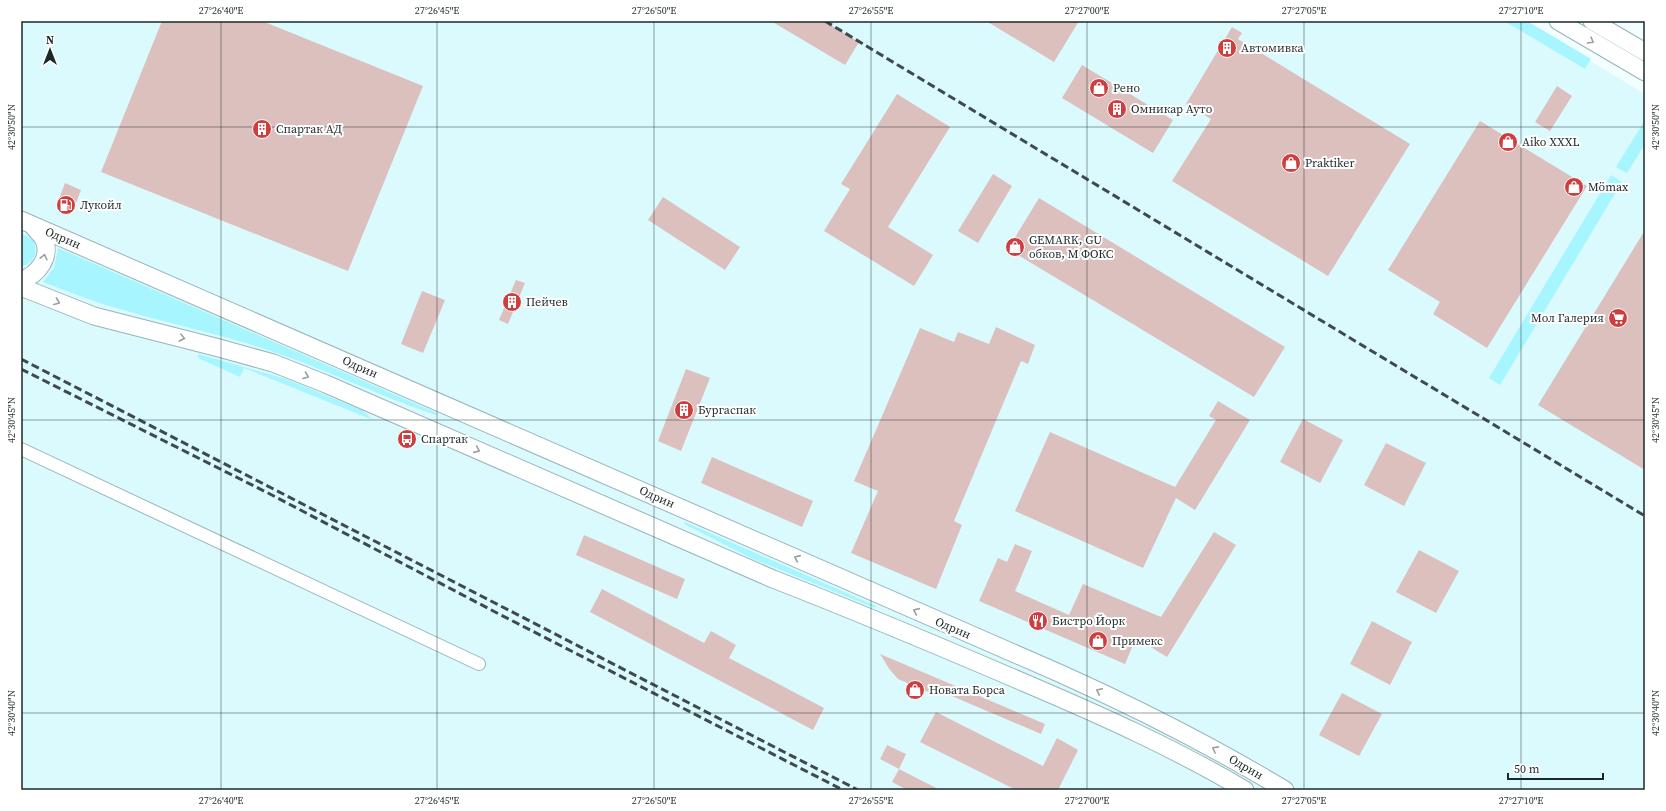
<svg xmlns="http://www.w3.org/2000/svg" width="1666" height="811" font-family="'Source Serif 4',serif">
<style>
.built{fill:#dafafe}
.green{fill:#a7f5fe}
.building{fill:#dcc0be}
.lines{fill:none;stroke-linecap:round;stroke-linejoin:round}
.street-casing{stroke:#98b5b9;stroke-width:14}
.secondary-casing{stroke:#98b5b9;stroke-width:19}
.street{stroke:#fff;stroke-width:12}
.secondary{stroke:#fff;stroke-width:17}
.rail{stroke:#3e4a4b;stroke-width:3;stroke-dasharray:8 4;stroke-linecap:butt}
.oneway{stroke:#999e9f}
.ticks{fill:none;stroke:#1c2829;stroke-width:1;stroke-opacity:0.45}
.labels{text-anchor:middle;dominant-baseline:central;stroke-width:4;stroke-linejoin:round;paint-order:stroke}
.poi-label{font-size:12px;fill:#1c2829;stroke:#fff;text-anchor:start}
.street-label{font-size:12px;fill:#1c2829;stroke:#fff}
.neatline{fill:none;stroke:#1c2829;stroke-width:1.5}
.ticks-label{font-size:10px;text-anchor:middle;fill:#1c2829}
</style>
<rect width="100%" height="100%" fill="#f2feff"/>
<path class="built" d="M21 21H1524L1645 94V790H21Z"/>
<path class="green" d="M1504 21H1527L1591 59 1585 69Z
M1645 120V144L1627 173 1616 167Z
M1611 175 1622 182 1500 385 1489 378Z
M21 233 33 240C39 252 34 264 21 266Z
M58 248 437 413 436 415C373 394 313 363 249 344 207 331 163 322 120 309 94 302 69 292 43 282L54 268Z
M199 354 286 379 362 410 373 420 244 368 240 377 198 358Z
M685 522 876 606 875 608 753 559 684 524Z"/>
<path class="building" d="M162 21H262L423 86 348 271 101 172Z
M771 21H824L859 42 845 65Z
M986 21H1079L1054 62Z
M1232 27 1242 33 1238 39 1410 144 1328 276 1172 181 1211 119 1186 104Z
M1082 65 1173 120 1153 153 1062 98Z
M1557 86 1572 96 1550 131 1535 122Z
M897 94 950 127 888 227 933 255 914 286 824 231 850 189 841 184Z
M1480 121 1587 186 1487 348 1433 314 1440 302 1388 270Z
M993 174 1012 186 978 243 958 231Z
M65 183 81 190 72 213 56 207Z
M663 197 740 247 725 270 648 220Z
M1039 198 1285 347 1254 397 1008 249Z
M1645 230V470L1538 405Z
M516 280 525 283 508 324 499 320Z
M422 291 445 300 423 353 401 344Z
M996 327 1035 345 1028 364 1021 361 954 521 962 525 936 589 851 553 878 491 854 481 920 328 954 342 958 332 989 344Z
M686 369 710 378 681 451 658 441Z
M1218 401 1250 420 1195 510 1176 498 1143 568 1015 511 1050 432 1175 487 1216 420 1209 416Z
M1303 419 1343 440 1320 483 1280 462Z
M1386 443 1426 463 1404 506 1364 485Z
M712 457 813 501 802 527 701 483Z
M1214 532 1236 545 1167 657 1136 638 1125 664 979 601 998 558 1007 562 1015 544 1032 551 1015 591 1069 615 1083 584 1161 617Z
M584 535 685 579 677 599 576 555Z
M1419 550 1459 571 1436 613 1396 592Z
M602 589 704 643 711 631 736 645 729 658 824 708 813 730 590 612Z
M1372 621 1412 642 1390 685 1350 664Z
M880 654 1045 724 1041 734 940 691 938 696 898 679 890 670Z
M1342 693 1382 714 1359 756 1319 735Z
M936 712 1043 766 1057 738 1078 750 1058 790H1016L920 742Z
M887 745 906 754 899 769 880 759Z
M899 769 940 790H907L892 782Z"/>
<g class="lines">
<defs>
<path id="street" d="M21 449 479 664"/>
<path id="secondary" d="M1558 21 1645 72
M1592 21 1645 52
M21 220 1059 673C1137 708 1212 746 1285 790
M21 280C37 276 53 256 43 238 40 234 36 230 33 226
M21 287 94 316 219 348 273 363 326 384 773 579C858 612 941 647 1025 683 1100 715 1174 748 1245 790"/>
</defs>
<use href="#street" class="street-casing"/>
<use href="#secondary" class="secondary-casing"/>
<use href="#street" class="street"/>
<use href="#secondary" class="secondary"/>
<path class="rail" d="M825 21 1645 516
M21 359 858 790
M21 369 268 493 499 614 843 790"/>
</g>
<defs><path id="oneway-chevron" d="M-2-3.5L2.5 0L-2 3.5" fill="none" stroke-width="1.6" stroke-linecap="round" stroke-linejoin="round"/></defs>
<g class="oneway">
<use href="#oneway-chevron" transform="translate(1591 41) rotate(30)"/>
<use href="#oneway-chevron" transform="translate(44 257) rotate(-76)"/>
<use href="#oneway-chevron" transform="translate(57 302) rotate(22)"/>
<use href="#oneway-chevron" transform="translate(182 338) rotate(14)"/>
<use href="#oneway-chevron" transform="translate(306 376) rotate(21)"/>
<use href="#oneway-chevron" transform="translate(477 450) rotate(24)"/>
<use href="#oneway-chevron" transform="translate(797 558) rotate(-156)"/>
<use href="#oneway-chevron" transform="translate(916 611) rotate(-156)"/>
<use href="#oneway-chevron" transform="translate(1099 691) rotate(-155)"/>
<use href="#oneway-chevron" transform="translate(1215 749) rotate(-152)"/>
</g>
<path class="ticks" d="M221 21V790M437 21V790M654 21V790M871 21V790M1087 21V790M1304 21V790M1521 21V790M21 127H1645M21 420H1645M21 713H1645"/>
<defs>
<symbol id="building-disc" viewBox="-11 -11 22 22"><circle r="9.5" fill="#cd3e3f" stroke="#fff"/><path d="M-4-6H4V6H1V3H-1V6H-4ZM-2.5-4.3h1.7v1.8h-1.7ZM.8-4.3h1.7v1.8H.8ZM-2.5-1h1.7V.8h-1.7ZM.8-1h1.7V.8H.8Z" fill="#fff"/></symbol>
<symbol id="shop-disc" viewBox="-11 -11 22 22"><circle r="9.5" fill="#cd3e3f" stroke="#fff"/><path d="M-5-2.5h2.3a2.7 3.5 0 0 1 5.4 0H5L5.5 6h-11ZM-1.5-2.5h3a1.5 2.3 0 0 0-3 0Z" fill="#fff"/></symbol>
<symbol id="fuel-disc" viewBox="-11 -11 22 22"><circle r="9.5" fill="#cd3e3f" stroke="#fff"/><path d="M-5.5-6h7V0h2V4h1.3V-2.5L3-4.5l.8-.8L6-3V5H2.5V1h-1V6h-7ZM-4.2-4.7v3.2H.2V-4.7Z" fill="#fff"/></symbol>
<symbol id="supermarket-disc" viewBox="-11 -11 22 22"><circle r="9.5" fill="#cd3e3f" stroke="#fff"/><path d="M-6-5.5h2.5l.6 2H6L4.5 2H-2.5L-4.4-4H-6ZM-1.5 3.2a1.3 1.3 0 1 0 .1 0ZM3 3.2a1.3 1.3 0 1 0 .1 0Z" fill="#fff"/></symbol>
<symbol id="bus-disc" viewBox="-11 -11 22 22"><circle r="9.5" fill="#cd3e3f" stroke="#fff"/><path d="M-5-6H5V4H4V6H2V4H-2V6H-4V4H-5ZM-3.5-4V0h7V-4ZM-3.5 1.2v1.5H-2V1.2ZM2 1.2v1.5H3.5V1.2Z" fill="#fff"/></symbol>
<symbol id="restaurant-disc" viewBox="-11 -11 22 22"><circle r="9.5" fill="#cd3e3f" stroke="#fff"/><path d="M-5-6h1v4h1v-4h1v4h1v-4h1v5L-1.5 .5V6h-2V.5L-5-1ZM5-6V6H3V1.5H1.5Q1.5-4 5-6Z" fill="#fff"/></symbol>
</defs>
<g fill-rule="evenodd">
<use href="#building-disc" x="1216" y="37" width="22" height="22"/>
<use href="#shop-disc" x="1088" y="77" width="22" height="22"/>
<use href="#building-disc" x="1106" y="98" width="22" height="22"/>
<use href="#building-disc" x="251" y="118" width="22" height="22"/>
<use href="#shop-disc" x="1497" y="131" width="22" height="22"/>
<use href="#shop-disc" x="1280" y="152" width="22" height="22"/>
<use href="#shop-disc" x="1563" y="176" width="22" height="22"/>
<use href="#fuel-disc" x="55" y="194" width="22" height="22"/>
<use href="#shop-disc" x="1004" y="236" width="22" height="22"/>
<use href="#building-disc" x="501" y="291" width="22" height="22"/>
<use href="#supermarket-disc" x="1607" y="307" width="22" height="22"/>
<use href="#building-disc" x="673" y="399" width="22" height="22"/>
<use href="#bus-disc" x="396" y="428" width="22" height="22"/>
<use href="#restaurant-disc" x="1027" y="610" width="22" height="22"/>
<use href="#shop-disc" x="1087" y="630" width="22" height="22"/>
<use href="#shop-disc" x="904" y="679" width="22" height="22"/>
</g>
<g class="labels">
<g class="poi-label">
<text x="1241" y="48">Автомивка</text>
<text x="1113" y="88">Рено</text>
<text x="1131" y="109">Омникар Ауто</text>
<text x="276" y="129">Спартак АД</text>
<text x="1522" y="142">Aiko XXXL</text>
<text x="1305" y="163">Praktiker</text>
<text x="1588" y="187">Mömax</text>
<text x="80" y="205">Лукойл</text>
<text x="1029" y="240">GEMARK, GU<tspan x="1029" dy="14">обков, М ФОКС</tspan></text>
<text x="526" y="302">Пейчев</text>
<text x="1604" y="318" text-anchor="end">Мол Галерия</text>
<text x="698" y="410">Бургаспак</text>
<text x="421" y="439">Спартак</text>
<text x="1052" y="621">Бистро Йорк</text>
<text x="1112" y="641">Примекс</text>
<text x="929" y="690">Новата Борса</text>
</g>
<g class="street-label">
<text transform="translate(63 238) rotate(23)">Одрин</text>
<text transform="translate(360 367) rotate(24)">Одрин</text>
<text transform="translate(657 497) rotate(24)">Одрин</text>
<text transform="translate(953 628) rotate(23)">Одрин</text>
<text transform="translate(1246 767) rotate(30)">Одрин</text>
</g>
</g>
<rect width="1666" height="811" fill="none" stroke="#ffffff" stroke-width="44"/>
<g transform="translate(50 50)" stroke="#ffffff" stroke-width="3" paint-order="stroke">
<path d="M0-3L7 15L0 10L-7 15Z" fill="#1c2829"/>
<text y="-6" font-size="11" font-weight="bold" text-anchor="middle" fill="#1c2829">N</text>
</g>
<path d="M1508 773v6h95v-6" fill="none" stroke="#1c2829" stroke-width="2"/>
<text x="1514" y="773" font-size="12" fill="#1c2829" stroke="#ffffff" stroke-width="3" paint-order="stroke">50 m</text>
<rect x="22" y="22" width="1622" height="767" class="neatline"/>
<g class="ticks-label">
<text x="221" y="14">27°26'40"E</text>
<text x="437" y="14">27°26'45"E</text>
<text x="654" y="14">27°26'50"E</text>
<text x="871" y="14">27°26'55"E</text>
<text x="1087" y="14">27°27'00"E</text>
<text x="1304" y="14">27°27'05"E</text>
<text x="1521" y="14">27°27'10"E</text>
<text transform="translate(11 127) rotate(-90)" y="4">42°30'50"N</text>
<text transform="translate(1655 127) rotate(-90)" y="4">42°30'50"N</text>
<text transform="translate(11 420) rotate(-90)" y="4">42°30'45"N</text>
<text transform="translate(1655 420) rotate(-90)" y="4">42°30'45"N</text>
<text transform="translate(11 713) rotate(-90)" y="4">42°30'40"N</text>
<text transform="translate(1655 713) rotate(-90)" y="4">42°30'40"N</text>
<text x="221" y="804">27°26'40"E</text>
<text x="437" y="804">27°26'45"E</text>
<text x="654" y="804">27°26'50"E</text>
<text x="871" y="804">27°26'55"E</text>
<text x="1087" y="804">27°27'00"E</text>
<text x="1304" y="804">27°27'05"E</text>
<text x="1521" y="804">27°27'10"E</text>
</g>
</svg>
